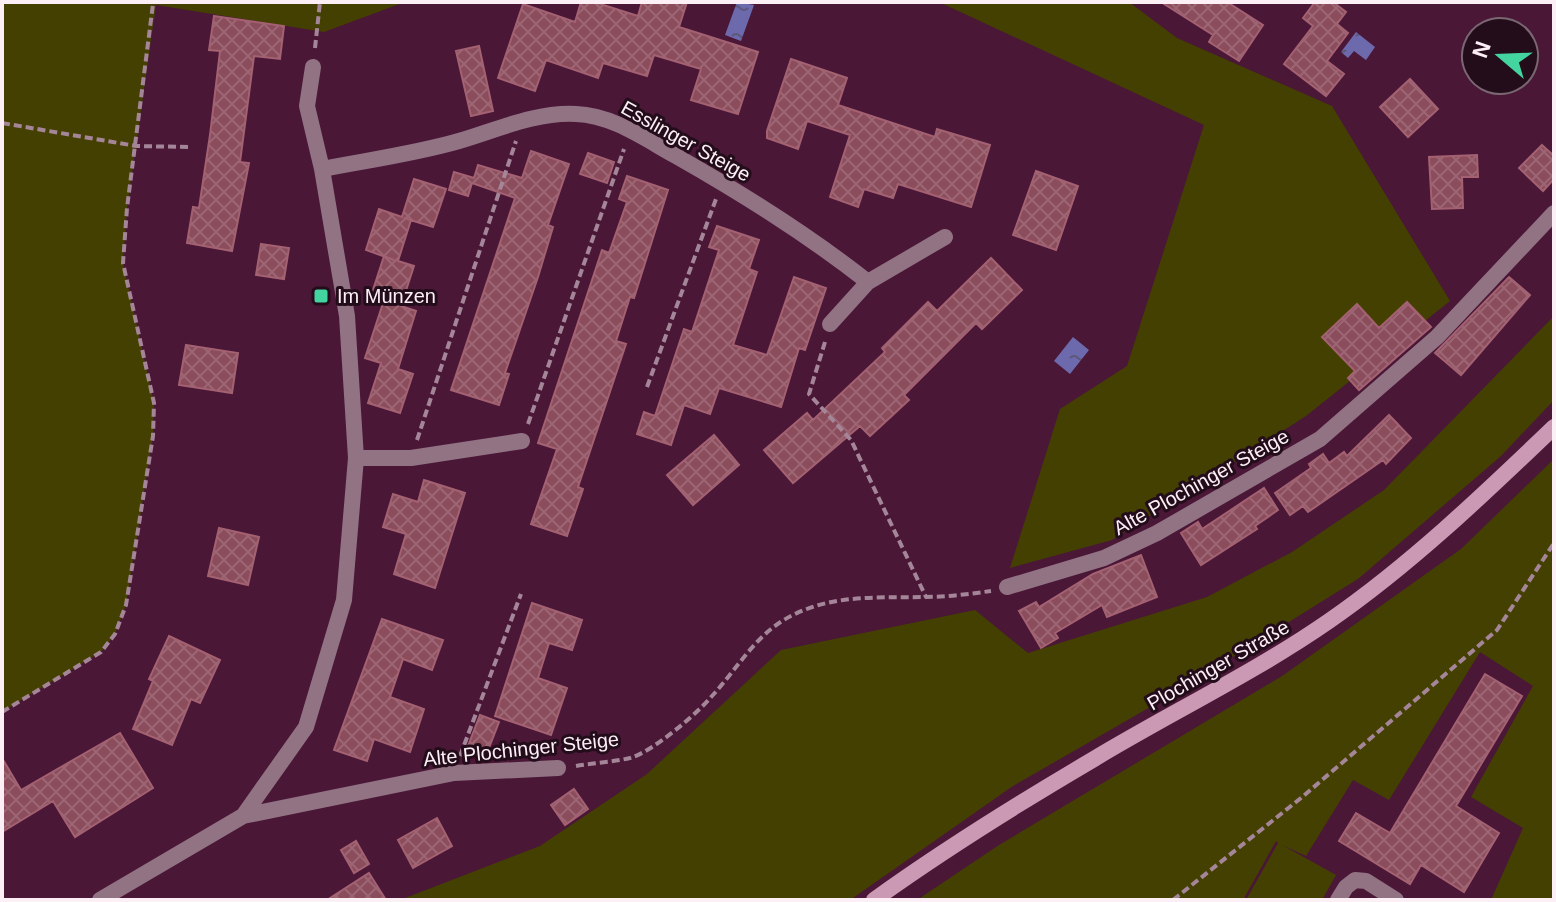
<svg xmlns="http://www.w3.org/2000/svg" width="1556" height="902" font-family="Arial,sans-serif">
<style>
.green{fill:#444002}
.water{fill:url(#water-ripples)}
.building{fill:url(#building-cross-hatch);stroke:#a36171;stroke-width:2}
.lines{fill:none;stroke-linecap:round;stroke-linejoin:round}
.path{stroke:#a58699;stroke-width:4;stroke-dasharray:8 4;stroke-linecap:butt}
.minor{stroke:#927384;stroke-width:16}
.secondary{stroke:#cc99b5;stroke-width:16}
.poi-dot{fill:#43d4a0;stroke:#230d1a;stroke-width:3}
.labels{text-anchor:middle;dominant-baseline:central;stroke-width:6;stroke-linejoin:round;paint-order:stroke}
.street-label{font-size:20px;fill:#fceff6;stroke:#230d1a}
.poi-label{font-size:20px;fill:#fceff6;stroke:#230d1a;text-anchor:start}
</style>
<defs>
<pattern id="water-ripples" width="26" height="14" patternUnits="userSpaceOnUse" patternTransform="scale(2)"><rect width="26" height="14" fill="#6d69ad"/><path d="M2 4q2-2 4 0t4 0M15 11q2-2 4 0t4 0" fill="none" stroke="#5c587c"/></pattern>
<pattern id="building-cross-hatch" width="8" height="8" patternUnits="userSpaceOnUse" patternTransform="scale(2)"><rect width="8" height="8" fill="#8b4c5c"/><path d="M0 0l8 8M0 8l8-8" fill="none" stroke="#9c6674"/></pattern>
</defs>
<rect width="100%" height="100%" fill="#4a1737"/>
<path class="green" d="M2 2H405L324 32 156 5 127 208 123 263 154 403 153 436 126 605 115 634 101 652 2 712Z
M939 2H1129L1177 38 1332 106 1450 301 1306 416 1112 540 1010 568 1060 409 1127 366 1204 125Z
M1554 316V400L1501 456 1358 579 1178 691 1013 786 850 900H400L540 846 647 774 781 650 975 610 1028 653 1207 597 1292 552 1384 490Z
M1554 459V900H1491L1523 828 1471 797 1533 686 1480 652 1389 800 1353 780 1306 856 1282 845 1336 875 1322 900H1246L1278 843 1276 841 1243 900H917L999 845 1282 676 1461 549Z"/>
<path class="water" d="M737 2 754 5 741 41 725 35Z
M1356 32 1375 47 1366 60 1354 51 1348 58 1341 52Z
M1073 337 1089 350 1070 374 1054 361Z"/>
<path class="building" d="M581 2H594L638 16 642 2H687L679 27 758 52 738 114 691 100 701 69 654 55 647 76 603 63 598 78 546 60 535 91 498 78 523 4 575 22Z
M1161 2H1227L1263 25 1239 61 1209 42 1213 35Z
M1315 2H1333L1346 12 1337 24 1348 33 1327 61 1344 74 1326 96 1284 64 1313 26 1303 18Z
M214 16 284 26 280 59 254 56 240 162 249 163 232 251 187 243 193 207 199 208 210 135 220 51 209 50Z
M479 46 493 111 471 116 456 51Z
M791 59 847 78 838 105 935 137 937 129 990 145 971 207 898 184 893 198 864 189 858 207 830 197 850 135 807 121 798 149 767 138V131Z
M1410 79 1438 109 1408 137 1380 107Z
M1542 145 1554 156V179L1543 191 1519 168Z
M531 151 569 164 548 225 553 227 538 277 505 373 509 374 499 405 451 390 515 198 472 183 468 196 449 190 454 172 474 178 478 165 522 178Z
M588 153 614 162 607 183 580 174Z
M1477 155 1478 177H1462L1463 208 1432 209 1429 157Z
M1036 171 1078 186 1056 250 1013 235Z
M627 176 668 190 634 298 630 297 616 341 626 344 578 487 583 489 567 536 531 524 557 449 538 443 602 250 609 253 627 202 619 199Z
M414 179 446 189 433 227 404 218 411 220 398 261 414 266 401 306 416 311 398 369 413 374 400 413 368 403 381 363 365 358 384 300 371 296 384 256 394 260 366 250 379 209 402 217Z
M717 226 759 240 749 269 757 272 733 345 767 355 794 277 826 288 805 350 799 348 781 407 719 388 710 414 684 405 671 445 637 434 644 412 655 416 684 329 692 332 719 250 709 247Z
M261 244 289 248 284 279 256 275Z
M991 258 1022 290 982 329 976 323 904 395 909 400 870 436 860 426 793 483 764 450 807 413 813 420 885 352 882 348 928 302 937 311Z
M1509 277 1530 295 1461 375 1435 353Z
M1407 302 1431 327 1359 390 1348 378 1355 371 1322 337 1357 304 1379 328Z
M186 345 238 353 232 393 179 385Z
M1389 415 1411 438 1386 464 1383 460 1308 512 1303 506 1290 515 1275 493 1311 468 1309 464 1323 454 1329 463 1344 452 1347 456Z
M714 435 739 465 693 505 667 475Z
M424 480 465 493 435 588 394 574 406 534 383 527 393 494 418 502Z
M1264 488 1278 510 1255 526 1257 529 1201 565 1181 533 1198 522 1202 529Z
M219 528 259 537 248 585 208 576Z
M1141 555 1157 597 1107 617 1102 605 1055 633 1058 638 1041 648 1019 611 1036 602 1039 607 1093 574Z
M532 603 582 620 572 650 549 643 538 678 567 688 551 735 495 716Z
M382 619 443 640 432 670 403 659 390 697 424 709 410 752 374 739 367 761 334 750Z
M169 636 220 660 200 703 191 699 172 745 133 729 153 681 149 679Z
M1485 674 1522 696 1456 806 1499 833 1464 892 1421 865 1410 884 1339 841 1356 813 1390 833Z
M480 715 499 722 487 753 468 746Z
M120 733 153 788 75 837 53 801 2 832V758L21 790Z
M574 789 588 809 565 825 551 805Z
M437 818 452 846 413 868 398 840Z
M356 841 369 864 354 873 341 850Z
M369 873 386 900H327Z"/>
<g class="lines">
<path class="path" d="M315 48 320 2
M2 123 136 146 188 147
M825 342 809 394 851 440 926 597
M647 387 716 199
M528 424 624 149
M417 440 516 141
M2 712 101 652 115 634 126 605 153 436 154 403 123 263 127 208 153 4
M460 756 521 594
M576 766C594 763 613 762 630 758 652 752 697 714 712 696 738 668 757 632 793 615 835 594 879 598 924 597 947 597 969 594 991 591
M1173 900 1301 798 1497 630 1554 543"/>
<path class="minor" d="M322 169C368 160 414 154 459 141 497 130 535 112 576 114 612 115 645 139 676 156 743 194 807 234 868 282
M830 324 868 282 945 237
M356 458H411L522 441
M1007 587 1104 558 1157 533 1320 439 1437 337 1554 213
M243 816 306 727 344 600 356 458 347 316 322 169 307 106 313 67
M100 900 243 816 454 773 558 768
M1338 900 1346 887 1355 880 1366 881 1396 900"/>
<path class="secondary" d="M874 900C945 849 1019 803 1094 759 1172 712 1254 673 1329 621 1410 565 1483 495 1554 427"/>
</g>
<rect class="poi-dot" x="313" y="288" width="16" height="16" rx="4"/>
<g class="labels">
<g class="street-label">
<text transform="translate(686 141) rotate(29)">Esslinger Steige</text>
<text transform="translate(1201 482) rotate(-29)">Alte Plochinger Steige</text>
<text transform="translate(1218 665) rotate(-30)">Plochinger Straße</text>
<text transform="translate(521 749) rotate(-6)">Alte Plochinger Steige</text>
</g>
<g class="poi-label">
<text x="337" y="296">Im Münzen</text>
</g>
</g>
<rect width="1556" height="902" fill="none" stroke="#fceff6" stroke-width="8"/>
<g transform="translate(1500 56) rotate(289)"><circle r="38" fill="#230d1a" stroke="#7a6772" stroke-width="2"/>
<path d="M0-6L14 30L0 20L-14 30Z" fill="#43d4a0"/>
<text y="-12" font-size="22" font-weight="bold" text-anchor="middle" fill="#fceff6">N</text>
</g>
</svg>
